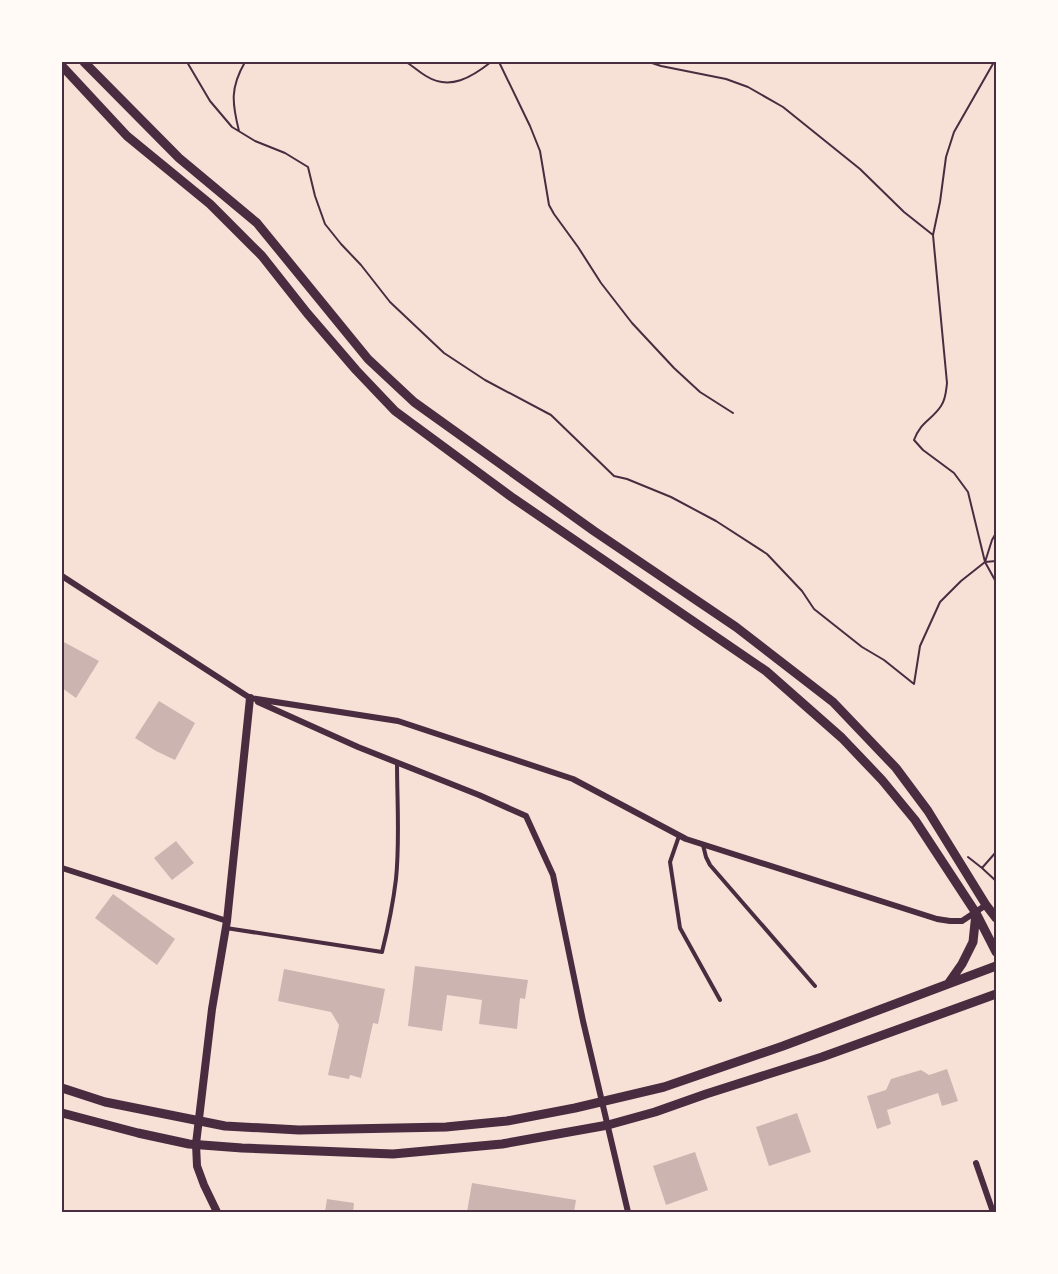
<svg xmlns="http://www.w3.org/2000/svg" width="1058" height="1274" font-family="'Source Sans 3',sans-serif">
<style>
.building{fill:#ccb4b1}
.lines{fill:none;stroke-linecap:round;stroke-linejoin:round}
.path{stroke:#4a2c40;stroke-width:2}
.service{stroke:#4a2c40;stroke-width:4}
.minor{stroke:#4a2c40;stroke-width:6}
.tertiary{stroke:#4a2c40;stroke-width:8}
.secondary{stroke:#4a2c40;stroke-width:9}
.neatline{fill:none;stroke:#4a2c40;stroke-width:2}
</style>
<rect width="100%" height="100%" fill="#f7e1d7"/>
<path class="building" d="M62 641 99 661 76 698 62 688Z
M159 701 195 723 175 760 156 751 135 738Z
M176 841 194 863 172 880 154 858Z
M113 894 175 939 157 965 95 918Z
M415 966 528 980 525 999 520 998 517 1029 479 1024 482 1000 447 995 442 1031 408 1026Z
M284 969 385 989 378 1024 373 1023 361 1078 350 1075 349 1079 328 1075 339 1025 331 1012 278 1001Z
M947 1069 958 1101 942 1106 938 1093 887 1110 891 1124 877 1129 867 1096 886 1090 891 1079 921 1070 929 1075Z
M797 1113 811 1152 769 1166 756 1127Z
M695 1152 708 1190 666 1205 653 1166Z
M472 1183 576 1200 574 1212H467Z
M327 1199 354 1203 353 1212H325Z"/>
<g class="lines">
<path class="path" d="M187 62 210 101 232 127 255 141 285 153 308 167 315 196 325 224 341 244 361 265 390 302 444 353 485 380 551 415 614 476 627 479 671 497 716 521 767 554 802 591 814 609 862 647 884 660 914 684 920 646 940 602 961 581 985 562 992 540 996 533
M406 62C413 66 419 72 426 76 450 91 472 77 491 62
M499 62 530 126 540 151 549 205 554 214 578 247 601 283 632 323 674 368 700 392 733 413
M649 62 661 66 726 79 748 87 783 107 860 169 904 212 933 235 947 383C946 391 946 399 941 406 931 421 921 421 914 440L923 450 954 473 968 492 985 562 996 561
M239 131C232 103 230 88 245 62
M933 235 940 202 946 157 954 132 994 62
M985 562 996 582
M996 852 982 868 996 881
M968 857 982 868"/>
<path class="service" d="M679 836 670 862 680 928 720 1000
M703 845 706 857 710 865 815 986
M226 928 382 952C388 928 393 904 396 879 400 840 397 801 397 762"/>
<path class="minor" d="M62 576 250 698 398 721 573 779 686 839 937 919 950 921H962L986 905
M258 702 358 747 479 795 526 816 553 875 583 1021 628 1212
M62 868 227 921
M976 1163 993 1212"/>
<path class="tertiary" d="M217 1212 204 1185 197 1166 196 1144 212 1009 227 921 250 698"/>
<path class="secondary" d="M84 62 179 158 257 223 368 359 414 402 594 531 736 627 833 702 896 768 928 811 986 905 996 918
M62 66 127 136 210 204 262 256 307 313 356 370 395 411 513 498 766 671 842 738 882 780 915 820 976 913 996 952
M948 984 962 964 973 942 976 913
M62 1088 105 1102 225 1126 299 1130 446 1127 507 1121 575 1108 664 1087 783 1046 996 966
M62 1113 138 1133 189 1144 242 1148 393 1154 502 1144 608 1125 655 1112 706 1094 822 1057 996 994"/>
</g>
<rect width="1058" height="1274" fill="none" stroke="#fffaf5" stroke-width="126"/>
<rect x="63" y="63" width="932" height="1148" class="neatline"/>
</svg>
